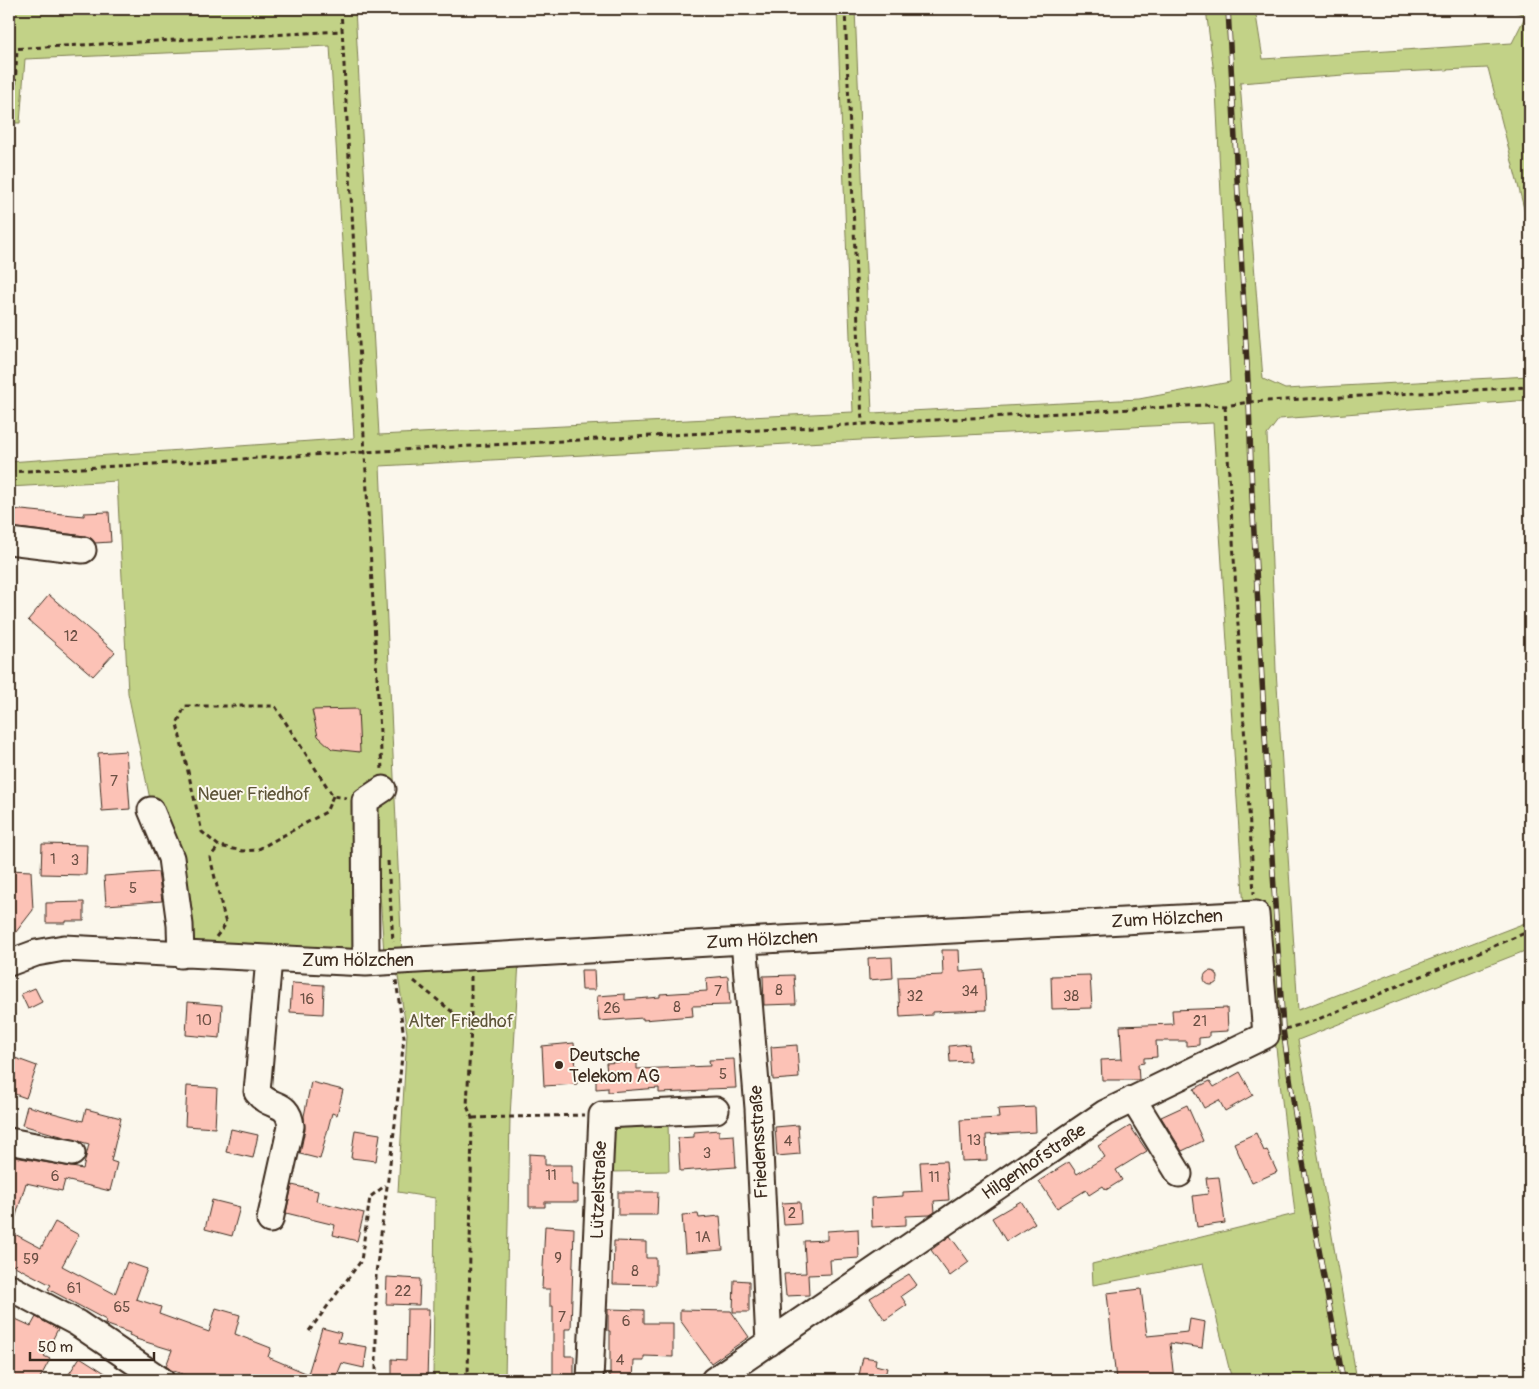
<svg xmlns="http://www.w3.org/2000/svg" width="1539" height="1389" font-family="Pangolin,sans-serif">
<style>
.green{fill:#c2d287;stroke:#7e7e52}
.building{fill:#fcc2b6;stroke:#3b2a1e}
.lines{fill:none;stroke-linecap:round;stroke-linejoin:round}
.minor-casing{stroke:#3b2a1e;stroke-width:29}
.path{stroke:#3b2a1e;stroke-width:3;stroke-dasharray:5 4;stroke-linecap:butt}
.minor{stroke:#fbf7ec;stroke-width:25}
.rail-casing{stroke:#3b2a1e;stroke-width:5.5}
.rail{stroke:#fbf7ec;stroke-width:4;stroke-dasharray:11;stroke-linecap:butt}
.poi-dot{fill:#3b2a1e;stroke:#fbf7ec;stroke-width:2}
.labels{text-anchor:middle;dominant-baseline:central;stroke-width:4;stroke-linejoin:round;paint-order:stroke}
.number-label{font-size:15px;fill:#6b5044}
.park-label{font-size:18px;fill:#5d5438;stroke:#fbf7ec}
.street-label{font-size:18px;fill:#3b2a1e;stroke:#fbf7ec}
.poi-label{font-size:18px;fill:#3b2a1e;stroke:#fbf7ec;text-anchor:start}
</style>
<rect width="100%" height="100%" fill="#fbf7ec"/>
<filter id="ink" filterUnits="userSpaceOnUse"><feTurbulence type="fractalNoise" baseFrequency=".02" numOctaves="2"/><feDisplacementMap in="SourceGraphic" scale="10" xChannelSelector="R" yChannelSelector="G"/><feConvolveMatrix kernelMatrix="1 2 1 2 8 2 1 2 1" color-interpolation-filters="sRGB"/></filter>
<g filter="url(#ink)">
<path class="green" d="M9 9H355L379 435 853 412 837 9H855L872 413 1139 399 1230 382 1216 90 1206 9H1255L1263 59 1512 43 1526 15 1506 9H1530V232L1488 68 1356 74 1240 83 1263 379 1285 389 1530 376V400L1279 419 1267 435 1276 670 1298 1010 1530 921V949L1298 1040 1357 1380H1232L1203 1264 1093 1285 1092 1264 1295 1214 1275 1039 1244 909 1213 423 862 440 380 466 402 955 384 954 374 801 355 954 180 944 128 693 117 481 9 487V462L354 438 330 46 25 59 20 123H9Z
M519 961 510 1117 505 1380H433L435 1198 398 1192 407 1033 397 970Z
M668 1120 669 1171 611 1172 610 1121Z"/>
<path class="building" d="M11 509 84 516V513L109 512 111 542 95 543 91 538 85 536 9 527Z
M49 595 115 652 93 676 28 620Z
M358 709 360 752 332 749 318 736 312 710Z
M126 751 130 809 102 811 98 753Z
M42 844 87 845 86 875 41 874Z
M9 870 31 871 33 910 9 941Z
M158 872 162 901 106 905 104 876Z
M84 902V921H66V923H46V903Z
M942 950H959L960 972 984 970 986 1010 932 1012V1015L900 1017 898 977 943 975Z
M892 957 893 978 869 980 868 958Z
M581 970H594L595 990H582Z
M1204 978a7 7 0 1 1 14 0a7 7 0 1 1-14 0Z
M794 975 796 1004 764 1005 763 976Z
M1090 975 1092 1008 1052 1009 1051 976Z
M728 976 730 1005 692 1006 693 1016 643 1020V1018L599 1021 597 996 625 994V1000L660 997V994L707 991 706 978Z
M292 983 324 985 323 1014 290 1012Z
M35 988 42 1002 28 1009 21 994Z
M188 1002 222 1005 220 1038 186 1035Z
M1227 1008 1228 1031 1209 1032V1037L1199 1038V1045L1186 1046V1041H1156L1157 1057 1144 1058V1063L1138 1064 1139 1080H1102L1101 1060 1122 1059 1120 1026 1173 1024 1172 1010Z
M574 1043 577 1084 544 1086 542 1046Z
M969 1044 970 1061 950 1062 949 1046Z
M797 1045 799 1078 773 1080 771 1047Z
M15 1058 37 1066 26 1098 9 1092V1066L12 1067Z
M734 1059 736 1088 707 1089V1091L659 1093V1088L608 1092V1088L596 1089V1074L607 1073 606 1063 637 1061V1069L710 1066 709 1060Z
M1240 1072 1253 1095 1225 1111 1219 1100 1204 1108 1194 1089 1210 1081 1214 1087Z
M311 1082 343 1090 337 1115 332 1113 320 1159 300 1154 305 1129 304 1116Z
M187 1086 217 1088 215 1128 185 1126Z
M1187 1105 1203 1141 1182 1151 1161 1117Z
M27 1106 83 1121 86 1109 121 1118 111 1161 117 1163 110 1191 65 1180 62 1191 26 1183 12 1229 9 1228V1156L83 1169 89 1144 22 1125Z
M1035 1107 1036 1132 986 1135 987 1160 962 1161 960 1120 999 1118 998 1109Z
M798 1125 800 1154 777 1156 775 1127Z
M1130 1126 1147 1151 1116 1170 1122 1180 1106 1190 1103 1186 1089 1195 1086 1190 1057 1208 1039 1181 1069 1162 1077 1174 1105 1157 1098 1146Z
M231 1129 258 1135 253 1158 226 1152Z
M355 1130 380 1134 376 1161 351 1158Z
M719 1130V1136L734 1135 736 1167 680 1171 678 1138 694 1137V1132Z
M1256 1133 1264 1151 1267 1150 1277 1172 1252 1183 1234 1143Z
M529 1154 545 1155V1165H572V1185H578V1202H545V1207H529Z
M946 1161 949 1200 934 1201 935 1212 930 1215 906 1216V1225L872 1227 871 1198 903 1196V1192L922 1191 920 1162Z
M1219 1177 1225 1223 1197 1227 1193 1196 1208 1194 1206 1178Z
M292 1185 318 1191 316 1201 364 1213 357 1241 333 1235 335 1225 286 1213Z
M618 1192H658L657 1215H618Z
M212 1200 240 1207 232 1236 205 1229Z
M1021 1201 1035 1223 1006 1241 992 1218Z
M800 1202 801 1224 784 1225 782 1203Z
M698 1214 699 1218 720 1216 723 1250 685 1253 682 1215Z
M55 1222 79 1235 62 1266 115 1294 127 1262 147 1269 136 1299 161 1307 159 1314 209 1332 216 1308 240 1315 235 1334 271 1348 268 1357 308 1374 322 1328 341 1333 338 1342 367 1347 364 1368 342 1363 335 1380H199L171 1370 166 1366 172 1350 136 1339 137 1338 129 1335 130 1333 105 1324 106 1320 48 1289 51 1285 9 1263V1231L41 1248Z
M545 1226 574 1228 571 1329H565V1356H574V1380H553V1306H550V1289H542Z
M858 1229 859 1258 830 1260 831 1274 808 1275 809 1295 786 1296 784 1274 806 1273 804 1241 827 1240V1231Z
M950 1236 969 1262 950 1276 931 1250Z
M614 1241 646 1242V1258H656V1285L613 1284Z
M909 1274 917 1285 901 1296 907 1305 885 1320 870 1298Z
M387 1277 420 1279 419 1305 386 1304Z
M734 1280 749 1281V1312H733Z
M1141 1289 1147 1336 1188 1332 1190 1319 1205 1322 1202 1348 1170 1343 1174 1380H1116L1107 1293Z
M407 1309H429L427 1380H392V1359L406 1360Z
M608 1309 644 1310V1323H673V1357L644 1356V1361H634L633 1380H610V1331H608Z
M680 1310 731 1311 749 1337 711 1363 680 1320Z
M9 1316 31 1326 36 1317 58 1329 44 1356 50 1359 39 1380H9Z
M80 1357 116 1380H65Z
M863 1357 876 1359 875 1365 887 1368 884 1380H858Z"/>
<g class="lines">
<defs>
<path id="minor" d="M9 541 83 550
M151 810 171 858 180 925 181 955
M744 941 758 1108 769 1343
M269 959 257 1092C270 1110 288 1099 291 1126L270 1220
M9 963 36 953 64 948 366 963 744 941 1256 914 1266 1035 1105 1113 714 1380
M366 963 365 801 383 789
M1133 1099 1179 1174
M9 1141 72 1153
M9 1287 77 1323 161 1380
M590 1380 602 1115 716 1110"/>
</defs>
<use href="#minor" class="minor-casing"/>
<path class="path" d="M341 9 382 770
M845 9 862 423
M9 49 342 31
M9 210 17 49
M1225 406 1254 894
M9 472 1204 405 1225 406 1249 402 1530 387
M333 796 326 812 257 850 243 851 219 846 202 832 177 724 185 706H275L333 796 347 798
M388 861 393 942
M216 937 226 924 210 857 219 846
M414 981 471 1027 467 1106 472 1118 468 1380
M471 1026V975
M1285 1029 1316 1020 1530 931
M473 1118 584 1115
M309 1331 361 1261 370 1197 386 1185
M376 1370V1273L395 1124 404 1037 396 980"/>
<use href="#minor" class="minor"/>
<defs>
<path id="rail" d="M1228 9 1249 402 1252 496 1270 826 1283 1029 1299 1141 1343 1380"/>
</defs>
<use href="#rail" class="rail-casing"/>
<use href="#rail" class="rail"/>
</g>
</g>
<circle class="poi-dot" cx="559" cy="1065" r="5"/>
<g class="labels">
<g class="number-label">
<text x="71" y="636">12</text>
<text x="114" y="781">7</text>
<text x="53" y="859">1</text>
<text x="75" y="860">3</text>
<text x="133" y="888">5</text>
<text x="779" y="990">8</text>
<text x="718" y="991">7</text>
<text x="970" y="991">34</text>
<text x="915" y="996">32</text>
<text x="1071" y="996">38</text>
<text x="307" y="999">16</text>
<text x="677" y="1007">8</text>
<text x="612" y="1008">26</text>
<text x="204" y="1020">10</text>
<text x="1200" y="1021">21</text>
<text x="723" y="1074">5</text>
<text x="974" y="1140">13</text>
<text x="788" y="1141">4</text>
<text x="707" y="1153">3</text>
<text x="551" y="1175">11</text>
<text x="55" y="1176">6</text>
<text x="934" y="1177">11</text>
<text x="792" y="1213">2</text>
<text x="703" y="1237">1A</text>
<text x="558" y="1258">9</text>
<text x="31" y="1259">59</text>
<text x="635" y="1271">8</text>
<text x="74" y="1288">61</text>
<text x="403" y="1291">22</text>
<text x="122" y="1307">65</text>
<text x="562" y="1317">7</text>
<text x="626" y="1321">6</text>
<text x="620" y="1360">4</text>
</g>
<g class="park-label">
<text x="254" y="794">Neuer Friedhof</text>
<text x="461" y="1021">Alter Friedhof</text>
</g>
<g class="street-label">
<text transform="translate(1167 919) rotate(-3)">Zum Hölzchen</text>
<text transform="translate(762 940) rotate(-3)">Zum Hölzchen</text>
<text x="358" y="960">Zum Hölzchen</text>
<text transform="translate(759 1142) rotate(-93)">Friedensstraße</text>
<text transform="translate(1034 1162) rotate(-34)">Hilgenhofstraße</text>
<text transform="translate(599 1190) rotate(-88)">Lützelstraße</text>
</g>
<g class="poi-label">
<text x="569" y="1055">Deutsche<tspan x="569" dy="21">Telekom AG</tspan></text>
</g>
</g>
<rect width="1539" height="1389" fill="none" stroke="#fbf7ec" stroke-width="30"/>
<rect x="15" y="15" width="1509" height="1359" fill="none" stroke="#3b2a1e" stroke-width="2" filter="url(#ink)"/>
<path d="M30 1352v8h124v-8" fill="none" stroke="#3b2a1e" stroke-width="2.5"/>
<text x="38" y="1352" font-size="15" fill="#3b2a1e" stroke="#fbf7ec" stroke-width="4" paint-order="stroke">50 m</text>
</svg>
